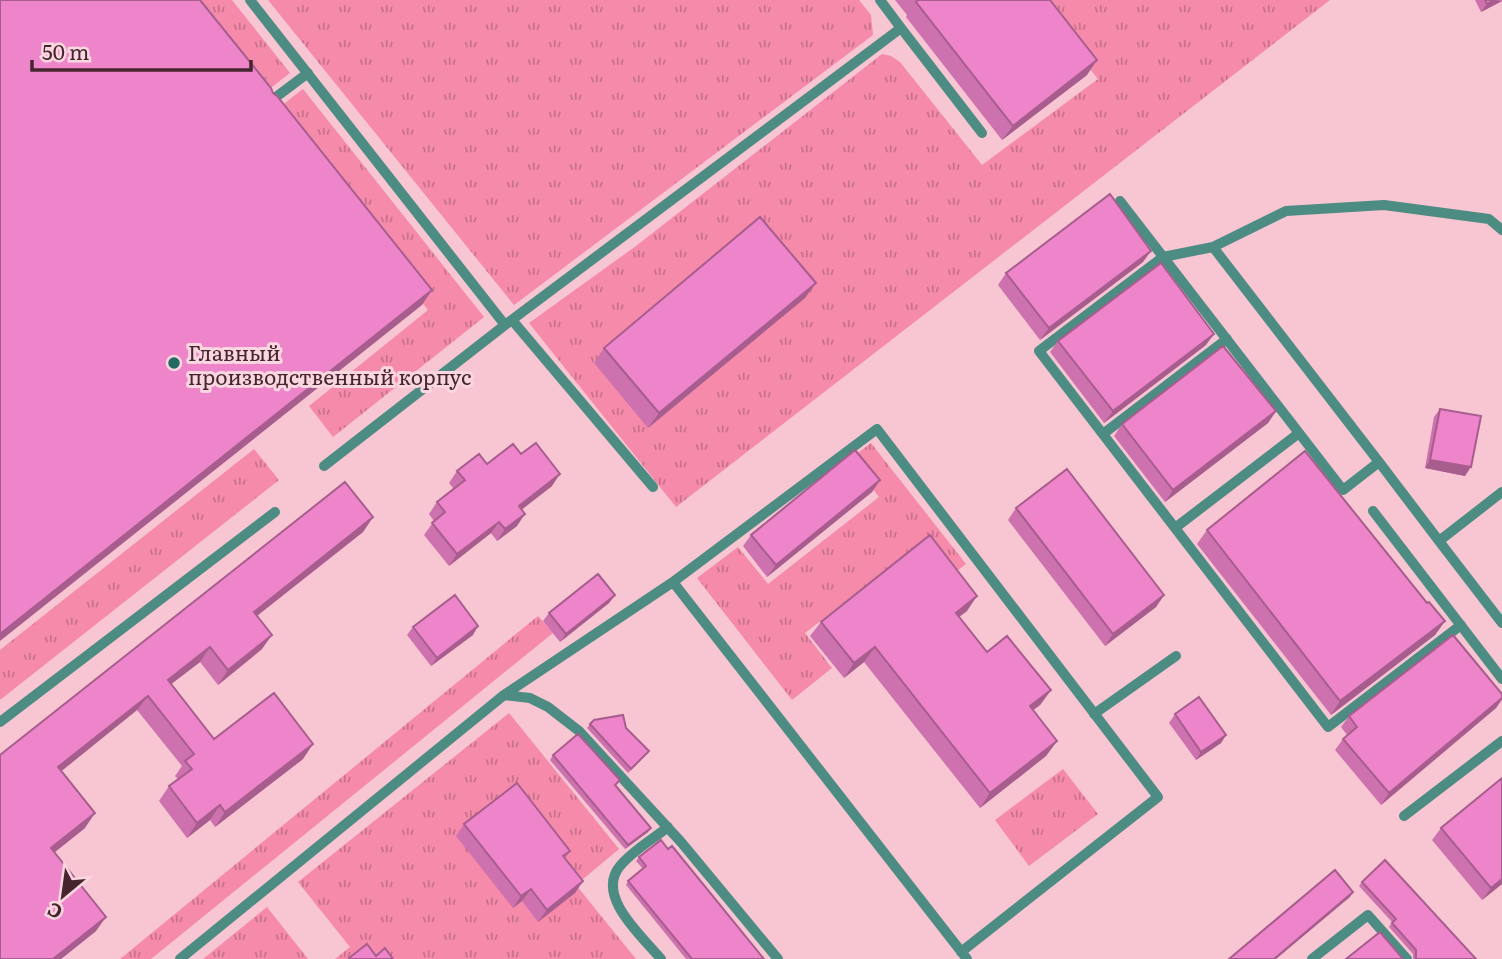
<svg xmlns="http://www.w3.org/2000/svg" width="1502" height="959" font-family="Literata,serif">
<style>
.grass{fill:url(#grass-tufts)}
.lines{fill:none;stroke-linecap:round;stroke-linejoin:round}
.lane{stroke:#4d8c82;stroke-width:10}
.wall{fill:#cd72ae}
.shaded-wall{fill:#a75d8d}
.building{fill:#ee85ca;stroke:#a75d8d;stroke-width:2}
.poi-dot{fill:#236b60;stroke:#fad7e0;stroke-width:2.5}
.labels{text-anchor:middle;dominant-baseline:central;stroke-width:6;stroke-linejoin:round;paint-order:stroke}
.poi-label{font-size:21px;fill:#46252f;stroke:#fad7e0;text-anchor:start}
</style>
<defs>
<pattern id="grass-tufts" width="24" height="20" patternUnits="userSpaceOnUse" patternTransform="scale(1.75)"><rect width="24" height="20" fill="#f58aaa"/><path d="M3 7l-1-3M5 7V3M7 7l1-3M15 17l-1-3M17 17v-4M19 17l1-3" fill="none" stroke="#c8718b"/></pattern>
</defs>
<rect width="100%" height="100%" fill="#f8c5d2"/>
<path class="grass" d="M182 0H232L290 73 259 97Z
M268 0H859L871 15 873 35 514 305Z
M1034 0H1330L676 507 529 323 636 246 882 54 891 56 900 62 982 165 1098 79Z
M303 89 484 317 333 437 309 406 428 310 272 113Z
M871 443 966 564 949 577 921 543 805 633 832 668 792 700 697 578 738 547 768 584 879 497 850 459Z
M254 449 279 480 0 700V650Z
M538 616 553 633 151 959H120Z
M509 713 619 849 576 885 636 959H335L350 947 298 882Z
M1063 769 1098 814 1029 866 995 820Z
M267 907 308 959H203Z"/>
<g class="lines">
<path class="lane" d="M250 0 505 325 901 28 982 133
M880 0 901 28
M268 103 308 73
M1120 201 1343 490 1379 462 1439 541
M1213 247 1379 462
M512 320 653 487
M1103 434 1227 339
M324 466 505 325
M1502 492 1439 541 1502 623
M1373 511 1502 679
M1175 528 1299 433
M673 582 877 429 1158 797 961 952
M1461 625 1328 727 1039 351 1163 257 1213 247 1286 211 1384 205 1489 219 1502 230
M504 695 673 582 967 959
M1094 714 1176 656
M0 722 275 512
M1404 816 1502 741
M180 959 504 695 530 698 548 707 579 731 681 842 778 959
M661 959C642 936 595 896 620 866 632 851 653 839 668 827
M1312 959 1368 915 1407 959"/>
</g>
<path class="wall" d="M895 0H1050L1087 75 1002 140 906 17 907 15Z
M1475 0H1502V1L1481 12Z
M1143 262 1040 340 998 285 1006 273Z
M805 298 648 428 594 363 604 348Z
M1058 341 1206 345 1104 423 1050 352Z
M1440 409 1465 476 1425 468 1434 417Z
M1276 411 1268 423 1165 502 1114 436 1122 424Z
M521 454 552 486 522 509 517 526 497 541 491 533 449 566 424 535 434 521 429 514 437 502 454 489 449 483 457 471 487 464Z
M880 480 872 492 767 577 743 546 751 535Z
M1016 508 1164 595 1156 607 1105 646 1008 520Z
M373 517 363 532 257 616 262 649 218 685 200 662 171 684 214 739 303 759 215 827 210 820 187 838 159 801 169 786 178 779 175 776 182 766 137 710 61 771 85 828 55 852 96 931 61 959H0V755Z
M1207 530 1427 603 1445 621 1435 635 1331 715 1197 544Z
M615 595 609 603 560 642 543 621 549 613Z
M967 611 959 617 987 652 1051 690 1040 705 1033 710 1057 741 1046 756 980 808 864 662 844 678 810 636 821 622Z
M413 627 473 635 431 666 407 635Z
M1502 694V700L1496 708 1381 805 1335 750 1343 739 1347 735 1341 727 1349 716Z
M1175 714 1226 735 1221 743 1196 760 1169 723Z
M590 724 626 728 649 751 628 773 587 728Z
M553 755 615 786 648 832 625 849 550 760Z
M1502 778V884L1482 900 1432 840 1441 828Z
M464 824 570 851 565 859 583 881 575 893 538 922 522 901 513 908 456 836Z
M639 857 764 959H686L626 885 628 881 643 869 636 861Z
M1362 882 1476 959H1413V954L1389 927 1392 922 1359 886Z"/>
<path class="shaded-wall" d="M1494 0 1502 1 1481 12 1487 4Z
M1097 60 1087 75 1002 140 1013 126Z
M1151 251 1143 262 1040 340 1049 328Z
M816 283 805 298 648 428 659 413Z
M432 290 422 305 0 641V634Z
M1214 334 1206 345 1104 423 1113 411Z
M1276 411 1268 423 1165 502 1173 490Z
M1430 460 1471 467 1465 476 1425 468Z
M560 474 552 486 511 518 519 506Z
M880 480 872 492 767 577 776 565Z
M525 514 517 526 497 541 505 529Z
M373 517 363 532 244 626 254 612Z
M499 522 491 533 449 566 457 554Z
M615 595 609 603 560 642 566 634Z
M1164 595 1156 607 1105 646 1113 634Z
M977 596 967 611 945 627 956 613Z
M1445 621 1435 635 1331 715 1340 701Z
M478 626 473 635 431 666 437 658Z
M272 635 262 649 218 685 228 670Z
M210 647 200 662 157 695 168 680Z
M875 647 864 662 844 678 854 663Z
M1051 690 1040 705 1019 721 1030 706Z
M148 696 137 710 48 782 58 767Z
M1502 698 1496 708 1381 805 1389 793Z
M1226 735 1221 743 1196 760 1201 752Z
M1057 741 1046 756 980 808 990 793Z
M313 744 303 759 215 827 225 812Z
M220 805 210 820 187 838 197 823Z
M95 813 85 828 41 863 51 848Z
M651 828 648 832 625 849 628 845Z
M1502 879V884L1482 900 1491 888Z
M583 881 575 893 538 922 547 910Z
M531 889 522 901 513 908 521 896Z
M1353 892 1350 897 1276 959H1274Z
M106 917 96 931 61 959H53Z"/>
<path class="building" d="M0 0H200L271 88 273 93 277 96 432 290 0 634Z
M918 0H1050L1097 60 1013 126 916 2Z
M1485 0H1494L1487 4Z
M1110 194 1151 251 1049 328 1006 273Z
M760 217 816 283 659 413 604 348Z
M1161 263 1214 334 1113 411 1058 341Z
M1223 346 1276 411 1173 490 1122 424Z
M1440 409 1481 416 1471 467 1430 460Z
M536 443 560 474 519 506 525 514 505 529 499 522 457 554 432 523 445 512 437 502 465 480 457 471 479 454 487 464 513 444 521 454Z
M855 450 880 480 776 565 751 535Z
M1305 451 1427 603 1429 602 1445 621 1340 701 1207 530Z
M1067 469 1164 595 1113 634 1016 508Z
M345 482 373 517 254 612 272 635 228 670 210 647 168 680 214 739 274 693 313 744 225 812 220 805 197 823 169 786 192 769 185 761 194 754 148 696 58 767 95 813 51 848 106 917 53 959H0V755Z
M930 535 977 596 956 613 987 652 1007 636 1051 690 1030 706 1057 741 990 793 875 647 854 663 821 622Z
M598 574 615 595 566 634 549 613Z
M455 595 478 626 437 658 413 627Z
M1453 635 1502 694V698L1389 793 1343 739 1357 727 1349 716Z
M1199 697 1226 735 1201 752 1175 714Z
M623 715 626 728 649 751 631 769 590 724 594 720Z
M578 734 620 780 615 785 651 828 628 845 553 755Z
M1502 778V879L1491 888 1441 828Z
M517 783 570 851 563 856 583 881 547 910 531 889 521 896 464 824Z
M661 840 668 849 672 846 764 959H692L628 881 646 866 639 857Z
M1385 860 1476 959H1416V950L1392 923 1396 919 1362 882Z
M1335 870 1353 892 1274 959H1229Z
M1380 932 1403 959H1346Z
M367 944 376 956 385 948 393 959H350L349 958Z"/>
<circle class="poi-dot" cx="174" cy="363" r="7"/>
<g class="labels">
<g class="poi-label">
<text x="188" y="351">Главный<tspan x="188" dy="24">производственный корпус</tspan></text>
</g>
</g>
<g transform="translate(63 896) rotate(209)" stroke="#fad7e0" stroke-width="5" paint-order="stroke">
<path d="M0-5L12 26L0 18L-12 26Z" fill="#46252f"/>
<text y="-10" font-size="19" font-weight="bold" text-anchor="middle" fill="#46252f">С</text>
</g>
<path d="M32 60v10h219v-10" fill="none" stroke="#46252f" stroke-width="3.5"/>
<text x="42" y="60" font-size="21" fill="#46252f" stroke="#fad7e0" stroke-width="5" paint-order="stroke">50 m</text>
</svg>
